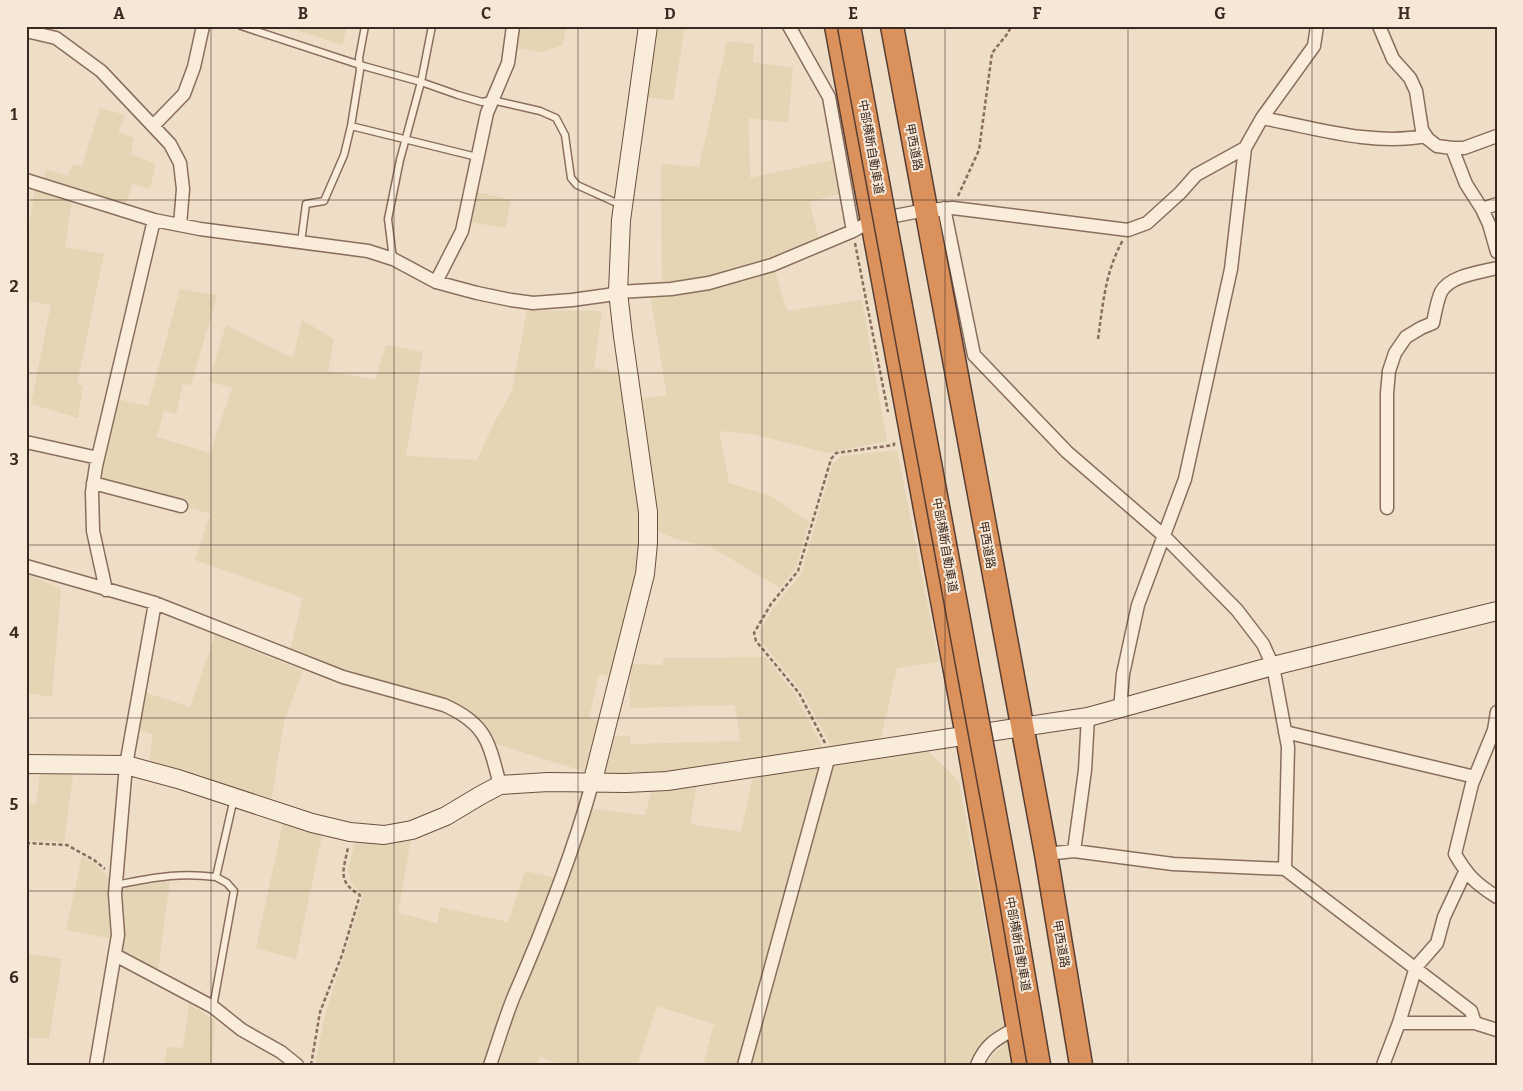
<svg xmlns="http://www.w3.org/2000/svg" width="1523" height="1091" font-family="Bitter,'Noto Sans JP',serif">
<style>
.farmland{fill:#e4d5b5}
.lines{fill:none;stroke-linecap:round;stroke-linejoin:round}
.lane-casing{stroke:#8a6e5d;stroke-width:9}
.street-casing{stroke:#8a6e5d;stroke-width:15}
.secondary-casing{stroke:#6c5040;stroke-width:20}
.highway-casing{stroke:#583d31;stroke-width:25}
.path{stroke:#8a6e5d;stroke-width:2.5;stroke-dasharray:4 2.5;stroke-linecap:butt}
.lane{stroke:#f9ecdb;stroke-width:6}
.street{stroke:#f9ecdb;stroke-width:12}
.secondary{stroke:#f9ecdb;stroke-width:18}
.highway{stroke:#db915b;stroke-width:22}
.highway-bridge-casing{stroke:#583d31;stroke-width:25;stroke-linecap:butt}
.highway-bridge{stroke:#db915b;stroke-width:22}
.grid{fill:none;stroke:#3a2920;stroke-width:1;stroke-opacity:0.55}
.labels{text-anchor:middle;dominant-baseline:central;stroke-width:4;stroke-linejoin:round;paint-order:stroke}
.street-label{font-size:12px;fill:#3a2920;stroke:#f5e8d7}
.neatline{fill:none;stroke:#3a2920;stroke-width:2}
.grid-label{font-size:16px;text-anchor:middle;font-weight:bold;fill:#3a2920}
</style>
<rect width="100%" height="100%" fill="#eeddc7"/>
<path class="farmland" d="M284 26H347L342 45Z
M518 26H566L563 45 543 52 515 48Z
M656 26H685L673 100 646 97Z
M727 41 754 44 753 62 793 68 788 123 749 118 750 178 832 160 839 194 809 202 819 240 770 261 710 278 662 285 661 164 699 167Z
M100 108 125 115 118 132 134 138 131 154 156 164 150 189 132 184 125 207 43 181 46 169 68 176 73 164 82 167Z
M35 188 72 200 65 247 104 254 77 384 83 386 78 418 31 404 51 305 26 300V250Z
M477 192 511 200 505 228 470 222Z
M774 269 787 311 862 300 887 441 827 453 753 434 719 431 729 483 771 496 809 522 796 568 780 588 711 547 675 539 654 529 638 398 667 396 650 294Z
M180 289 217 295 191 385 183 384 176 414 164 411 157 437 210 453 232 388 209 381 226 325 293 358 302 320 334 339 328 371 375 380 386 345 423 352 406 456 477 460 494 423 512 391 527 310 602 311 594 368 620 373 639 517 638 575 612 677 599 674 589 718 603 722 589 773 493 743 481 723 290 651 303 598 195 560 210 514 141 492 97 481 116 399 148 406Z
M897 450 939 662 897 668 880 742 833 749 803 693 761 641 759 632 774 607 801 574 833 463 842 456Z
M26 574 61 589 52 697 26 693Z
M215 635 303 671 284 722 271 802 149 763 153 735 135 728 144 692 190 707Z
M766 657 796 696 825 752 651 777H609L605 772 613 736H630L631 744 740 741 735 705 630 708V664L662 665 664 658Z
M928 751 959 781 1004 1027 986 1041 972 1065H750L833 765Z
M821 765 740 1065H703L714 1024 657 1006 637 1065H562L540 1057 537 1065H494L522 990 538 957 592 809 645 815 652 790 697 785 690 824 741 832 753 776Z
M40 774 73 775 64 842 26 840V804H36Z
M283 822 322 836 296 959 256 948Z
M411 839 398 913 437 923 440 907 508 922 525 871 556 878 507 998 483 1065H315L325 1015 363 895 351 883 348 870 355 842 375 843Z
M82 857 94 863 109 878 113 939 66 930Z
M170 881 158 970 120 953 125 935 120 888Z
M26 953 62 959 49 1039 26 1037Z
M189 1004 215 1020 212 1065H164L167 1047 183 1048Z
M1008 1042 1013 1065H987L991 1056Z"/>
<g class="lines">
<defs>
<path id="lane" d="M241 26 360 65 421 82 458 95 482 102 492 100 540 111 556 118 565 135 571 178 577 185 621 205
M351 126 477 157
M301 242 306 204 324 201 344 155 351 126 360 70 359 58 365 26
M393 259 388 219 400 160 421 82 432 26
M115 885C153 878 177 872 216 877
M213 1007 234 891 227 883 216 877 234 798"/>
<path id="street" d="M789 26 829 97 853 231
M1379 26 1393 59 1410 78 1416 91 1422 130 1428 139 1437 146 1452 148H1464L1497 136
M26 31 56 38 101 71 170 144 180 163 183 189 180 225
M1262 118C1316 128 1371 146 1426 136
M153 126 184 94 194 67 203 26
M1452 148 1466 184 1482 209 1489 224 1497 252
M26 180 154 220 200 229 368 251 393 259 436 282 477 293 511 300 533 303 572 300 608 295 618 292 671 289 709 283 772 265 853 231 873 220 926 210 953 208 1128 230 1147 223 1180 193 1196 175 1245 148
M944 208 974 355 1067 452 1163 535 1237 610 1263 644 1273 666 1288 747 1285 869
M1482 209 1497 204
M436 282 462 231 487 113 508 63 513 26
M26 442 98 458
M93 483 181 506
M1387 508V393L1389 371 1395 353 1406 337 1421 328 1433 323C1435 313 1437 301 1441 292 1449 276 1480 272 1497 268
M26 566 155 603 343 677 444 705C487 724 489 743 500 785
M106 590 93 531 92 492 96 466 154 220
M1120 710 1123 674 1138 605 1185 479 1231 269 1245 148 1262 118 1314 46 1317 26
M1497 712 1494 730 1472 784 1455 854C1467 875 1476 884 1497 897
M1285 732 1475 777
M1074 851 1085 770 1088 717
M1046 854 1074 851 1173 864 1285 869 1471 1011 1475 1023 1497 1030
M115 955 213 1007 242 1030 281 1052 297 1065
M1399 1023H1475
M96 1065 118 935 115 894 126 765 155 603
M490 1065C498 1042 505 1018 514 996 544 927 572 856 592 784
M744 1065 829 756
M977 1065C986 1043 998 1038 1018 1027
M1383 1065 1399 1023 1416 967 1437 943 1444 917 1465 872"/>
<path id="secondary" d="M26 764 126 765 178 779 312 823 350 832 384 835 412 830 446 816 481 795 500 785 548 782 626 783 667 781 1088 717 1273 666 1497 611
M592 784 645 574 648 543V512L623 336 618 292 621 220 648 26"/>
<path id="highway" d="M836 26 967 736 1024 1065
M892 26 1046 854 1081 1065"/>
</defs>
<use href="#lane" class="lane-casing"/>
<use href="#street" class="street-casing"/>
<use href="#secondary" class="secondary-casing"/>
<use href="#highway" class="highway-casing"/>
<path class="path" d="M958 196 979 150 992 53 1008 33 1011 26
M855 243 888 412
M1098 339C1103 304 1105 272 1123 240
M825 743 799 693 756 641 754 633 771 604 798 571 831 459 836 453 894 445V442
M26 843 67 845 94 860 105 869
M311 1065 320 1012 342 955 360 895C336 881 344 870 348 847"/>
<use href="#lane" class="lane"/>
<use href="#street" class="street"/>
<use href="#secondary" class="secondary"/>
<use href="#highway" class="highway"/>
<defs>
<path id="highway-bridge" d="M849 26 1009 890 1039 1065"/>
</defs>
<use href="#highway-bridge" class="highway-bridge-casing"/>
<use href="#highway-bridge" class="highway-bridge"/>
</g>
<path class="grid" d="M211 26V1065M394 26V1065M578 26V1065M762 26V1065M945 26V1065M1128 26V1065M1312 26V1065M26 200H1497M26 373H1497M26 545H1497M26 718H1497M26 891H1497"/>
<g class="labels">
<g class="street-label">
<text transform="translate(871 147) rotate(80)">中部横断自動車道</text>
<text transform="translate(914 147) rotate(79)">甲西道路</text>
<text transform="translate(945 545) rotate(80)">中部横断自動車道</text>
<text transform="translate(987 545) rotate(80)">甲西道路</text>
<text transform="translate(1018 944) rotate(80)">中部横断自動車道</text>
<text transform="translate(1061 944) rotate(80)">甲西道路</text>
</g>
</g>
<rect width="1523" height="1091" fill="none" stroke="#f5e8d7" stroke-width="55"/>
<rect x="28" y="28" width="1468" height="1036" class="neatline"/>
<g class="grid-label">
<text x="119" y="19">A</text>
<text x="303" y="19">B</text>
<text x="486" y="19">C</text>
<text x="670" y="19">D</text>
<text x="853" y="19">E</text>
<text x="1037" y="19">F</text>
<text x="1220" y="19">G</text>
<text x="1404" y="19">H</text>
<text x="14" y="120">1</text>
<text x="14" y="292">2</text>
<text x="14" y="465">3</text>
<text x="14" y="638">4</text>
<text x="14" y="810">5</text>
<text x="14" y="983">6</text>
</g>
</svg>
